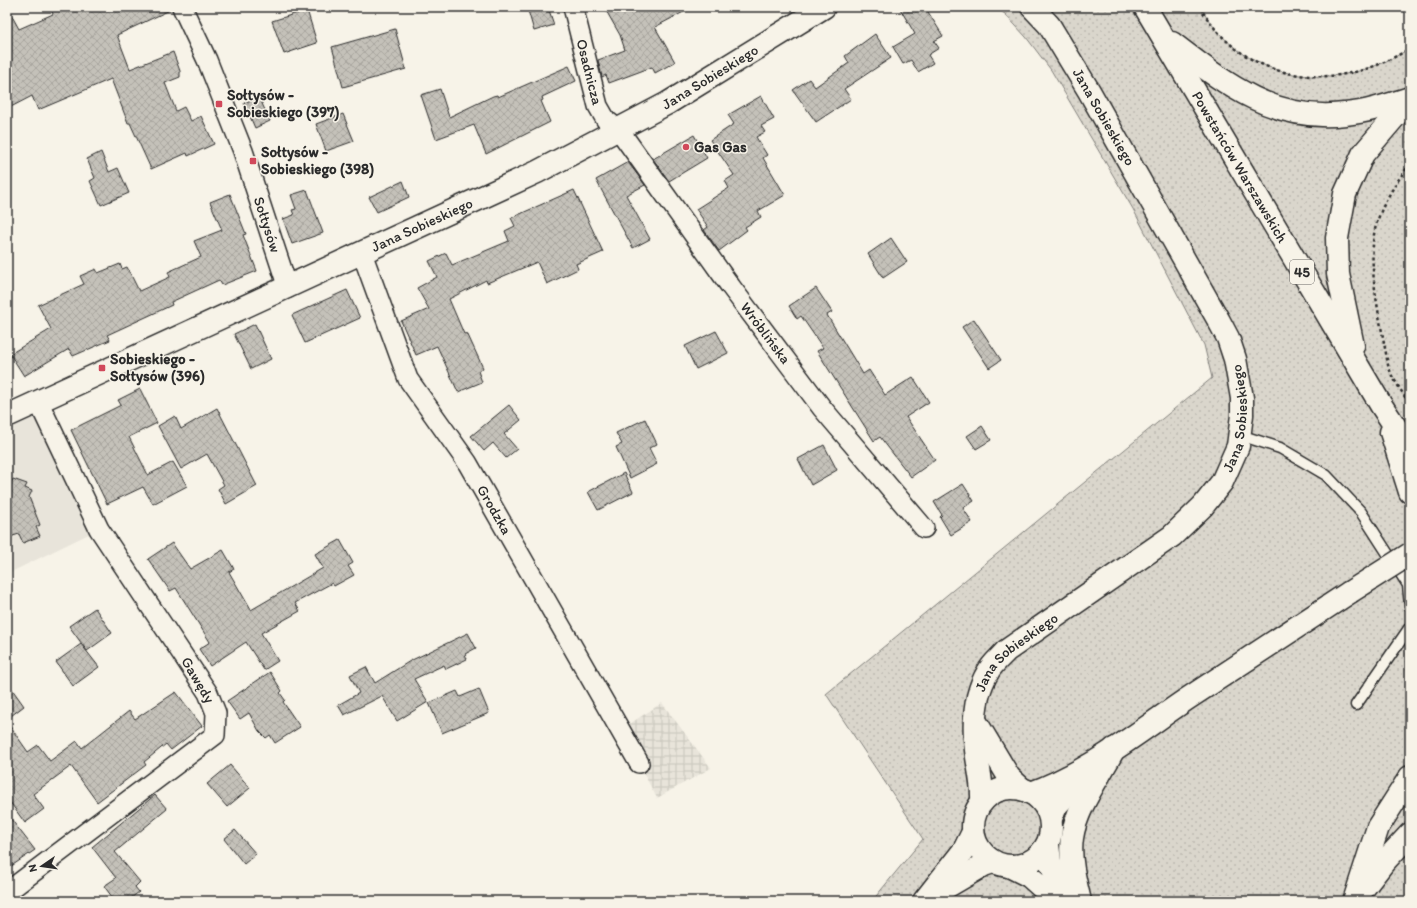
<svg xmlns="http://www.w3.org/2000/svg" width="1417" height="908" font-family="Itim,sans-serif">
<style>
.built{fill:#e8e4da}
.industrial{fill:url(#industrial-grid)}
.grass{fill:url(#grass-dots);stroke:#82807c}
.building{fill:url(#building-cross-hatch);stroke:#2b2b2b}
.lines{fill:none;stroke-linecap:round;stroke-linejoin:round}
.lane-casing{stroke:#2b2b2b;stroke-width:13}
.street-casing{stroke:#2b2b2b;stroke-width:22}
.secondary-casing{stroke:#2b2b2b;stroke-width:25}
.primary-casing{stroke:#2b2b2b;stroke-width:25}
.path{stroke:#2b2b2b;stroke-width:2.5;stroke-dasharray:3 3;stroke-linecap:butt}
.lane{stroke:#f7f3e8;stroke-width:10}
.street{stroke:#f7f3e8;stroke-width:19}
.secondary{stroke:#f7f3e8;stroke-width:22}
.primary{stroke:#f7f3e8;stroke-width:22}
.secondary-bridge-casing{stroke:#2b2b2b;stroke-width:25;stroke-linecap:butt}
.secondary-bridge{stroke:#f7f3e8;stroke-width:22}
.poi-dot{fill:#d1495b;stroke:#f7f3e8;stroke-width:1.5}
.labels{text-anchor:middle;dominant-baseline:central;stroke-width:3;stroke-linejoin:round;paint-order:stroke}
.shield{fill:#f7f3e8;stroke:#686764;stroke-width:1}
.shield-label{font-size:14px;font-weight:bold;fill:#2b2b2b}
.street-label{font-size:15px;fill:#2b2b2b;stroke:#f7f3e8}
.poi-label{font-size:15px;font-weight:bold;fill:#2b2b2b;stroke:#f7f3e8;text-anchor:start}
</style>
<defs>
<pattern id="industrial-grid" width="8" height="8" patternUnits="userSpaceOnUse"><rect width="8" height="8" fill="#e8e4da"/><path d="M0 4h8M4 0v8" fill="none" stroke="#c7c4bb"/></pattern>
<pattern id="grass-dots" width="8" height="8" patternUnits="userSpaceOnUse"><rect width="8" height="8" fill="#dad6cc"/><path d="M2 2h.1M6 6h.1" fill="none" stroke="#bbb8af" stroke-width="1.8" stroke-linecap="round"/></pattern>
<pattern id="building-cross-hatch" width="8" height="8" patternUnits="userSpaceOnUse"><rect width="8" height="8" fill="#c4c1b9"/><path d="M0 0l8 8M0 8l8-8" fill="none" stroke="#a9a69f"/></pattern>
</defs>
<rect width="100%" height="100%" fill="#f7f3e8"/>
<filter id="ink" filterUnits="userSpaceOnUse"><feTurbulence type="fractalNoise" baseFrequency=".025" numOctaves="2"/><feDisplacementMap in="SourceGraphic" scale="8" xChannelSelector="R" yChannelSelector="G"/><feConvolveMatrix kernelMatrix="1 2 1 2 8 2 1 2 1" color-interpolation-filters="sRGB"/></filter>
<g filter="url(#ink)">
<path class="built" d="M39 403 99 529 7 574V416Z"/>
<path class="industrial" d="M662 703 711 768 657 798 620 730Z"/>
<path class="grass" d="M995 7H1200C1246 85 1338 95 1410 48V901H872L923 839 826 694 1212 378 1204 345 1133 209 1051 70 1026 37 1005 14Z"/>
<path class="building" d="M7 7 19 29 53 14 50 7H171L172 9 117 35 130 69 173 52 180 71V77L165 83 176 111 184 107 191 121 201 116 214 144 188 156 187 153 151 169 130 123H128L111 79 38 110 32 96 7 109Z
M527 7H548L554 25 534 31Z
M604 7H693L655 27 675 62 655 73 652 67 609 83 606 75 602 77 598 60 625 50 620 35Z
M899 7H925L943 36 934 41 939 48 928 55 933 63 918 72 911 60 903 64 893 47 915 34Z
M307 10 317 43 284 54 272 21Z
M395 29 406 69 343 87 332 47Z
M875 34 891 58 844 89 851 99 816 122 793 90 809 79 815 87 849 63 845 56Z
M569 66 576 81 542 97 543 100 541 101 550 122 486 154 474 125 436 139 421 95 440 89 449 117 493 96 497 95 498 97Z
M761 96 774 119 761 126 765 132 756 137 767 155 763 158 785 195 758 211 761 217 745 227 747 230 719 251 704 230 708 227 696 209 729 188 725 181 734 175 710 140 734 124 728 115Z
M259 97 270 121 255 128 244 103Z
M343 114 354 141 326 151 316 124Z
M694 135 707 158 669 181 653 159Z
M101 152 109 172 118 168 129 193 101 205 90 181 95 178 87 159Z
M628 162 645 185 626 195 650 239 633 248 596 180Z
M403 181 409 197 377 212 369 197Z
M307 190 323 233 292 244 283 219 294 215 292 210 296 209 291 195Z
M574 190 603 252 576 264 578 269 547 284 537 262 487 283 486 280 449 299 464 334 467 333 483 368 478 371 482 382 458 392 437 346 416 355 401 321 429 309 417 288 437 277 429 261 446 253 452 265 509 241 505 231 515 226 511 218Z
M230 194 246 234 243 235 257 271 222 285 219 280 171 302 172 305 107 335 110 340 73 356 69 349 24 376 10 354 51 329 38 305 84 284 80 276 96 269 98 273 120 264 122 269 127 267 139 291 170 277 168 272 201 257 194 241 222 230 210 202Z
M891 238 907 262 883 278 868 254Z
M816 288 832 312 827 315 863 374 869 370 885 395 913 377 929 402 906 417 935 460 911 477 880 437 874 441 817 351 823 348 801 316 797 319 789 306Z
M347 290 360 318 305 343 292 315Z
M974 319 1001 360 989 368 962 327Z
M255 324 271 359 251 369 234 334Z
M716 331 728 353 696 369 685 346Z
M140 389 157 423 129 437 148 475 173 462 187 486 153 504 143 487 107 504 71 430 121 405 118 400Z
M509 405 521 420 504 434 517 449 506 458 493 443 484 451 471 436Z
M217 408 257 486 226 504 218 489 224 485 207 454 181 469 158 426 175 416 181 429Z
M645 419 657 444 649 448 657 464 630 478 616 447 622 444 616 433Z
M982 426 991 440 976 449 967 436Z
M824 445 837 470 811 485 798 459Z
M624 473 633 492 598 510 588 492Z
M13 479 27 484 25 488 32 491 29 497 40 525 36 527 40 536 23 543 19 534 7 538V481L11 483Z
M963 484 974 501 963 508 972 522 951 535 940 517 942 515 934 502Z
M340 540 353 563 348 566 354 575 334 586 332 583 295 603 300 611 261 633 278 661 264 670 246 642 210 666 199 649 210 642 176 588 170 591 148 559 172 543 190 569 223 550 234 569 229 572 251 610 323 568 315 554Z
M95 608 112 633 87 651 69 626Z
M468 633 476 648 465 654 467 659 446 669 444 665 414 679 428 702 397 721 382 696 344 715 338 705 359 693 350 675 366 667 375 683 410 661Z
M81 644 99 667 73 686 56 662Z
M270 672 282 691 280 693 285 700 283 702 300 727 275 743 270 735 266 738 259 731 249 713 240 719 227 701Z
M7 682 24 706 7 719Z
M479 689 489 713 442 733 429 703 457 691 460 697Z
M176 692 202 726 171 750 166 744 144 762 146 765 97 802 71 766 33 794 44 809 25 823 7 798V722L28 752 38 745 50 761 77 741 82 748 129 711 135 719Z
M230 765 250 788 227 807 207 784Z
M155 795 167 809 115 852 140 882 135 887 139 892 127 901H115L104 886 116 878 92 847Z
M7 814 35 850 7 869Z
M235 830 256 854 244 864 224 839Z"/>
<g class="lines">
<defs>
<path id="lane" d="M1240 435 1280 448 1326 475 1361 512 1408 585 1410 606
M1356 705 1410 627"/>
<g id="street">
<path id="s1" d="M182 7 207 60 243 151 288 288"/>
<path id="s2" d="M573 7 598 106 606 120 619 130 731 287 822 408 924 528"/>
<path id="s3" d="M362 253 408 379 467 462 639 763"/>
<path d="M7 892 215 735 216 713 208 693 99 529 39 403"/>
</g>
<g id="secondary">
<path id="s4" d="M7 416 537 172 668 103 824 7"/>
<path d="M976 722 1009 777 1022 789"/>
<circle cx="1012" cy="827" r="39"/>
<path d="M1031 793C1089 772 1137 733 1187 699 1241 663 1296 628 1350 592"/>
<path id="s5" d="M982 802C983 784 978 767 976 750 973 724 974 695 988 672 992 664 1000 658 1006 651L1172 536 1203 506 1222 482 1238 446 1242 415V398L1235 359 1228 338 1219 321 1089 91 1049 25 1032 7"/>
<path d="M1051 818 1057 805 1089 770"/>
<path d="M938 892 984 865 993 862"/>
<path d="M924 901 964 850 973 832"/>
</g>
<g id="primary">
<path id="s6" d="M1145 7 1381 405 1410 449"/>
<path d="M1172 43C1224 83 1274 123 1345 114 1367 112 1388 105 1410 98"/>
<path d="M1353 346 1338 274 1337 238 1345 194 1363 154 1410 99"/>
<path d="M1391 432 1410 492"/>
<path d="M1048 845 1050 862 1068 901"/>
<path d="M1011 867 1029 876 1057 901"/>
<path d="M1363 889 1384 862 1410 834"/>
<path d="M1080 901C1075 881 1069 858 1072 838 1076 808 1100 776 1114 749"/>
<path d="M1354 901 1378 827 1410 777"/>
</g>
</defs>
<use href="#lane" class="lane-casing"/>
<use href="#street" class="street-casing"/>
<use href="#secondary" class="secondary-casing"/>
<use href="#primary" class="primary-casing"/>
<path class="path" d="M1200 7C1245 85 1338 95 1410 48
M1410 164C1393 186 1374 216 1373 244 1370 279 1382 329 1388 365L1392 376 1410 405"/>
<use href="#lane" class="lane"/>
<use href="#street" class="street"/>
<use href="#secondary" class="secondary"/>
<use href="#primary" class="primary"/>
<defs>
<path id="secondary-bridge" d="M1350 592 1410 554"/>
</defs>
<use href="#secondary-bridge" class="secondary-bridge-casing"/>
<use href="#secondary-bridge" class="secondary-bridge"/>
</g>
</g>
<g class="poi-dot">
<rect x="215" y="100" width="8" height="8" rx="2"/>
<circle cx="686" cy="147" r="4"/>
<rect x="249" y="157" width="8" height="8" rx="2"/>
<rect x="98" y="364" width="8" height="8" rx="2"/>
</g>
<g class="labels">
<rect class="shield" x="1290" y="260" width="24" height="24" rx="3"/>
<g class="shield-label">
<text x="1302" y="272">45</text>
</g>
<g class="street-label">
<text stroke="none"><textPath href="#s2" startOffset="67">Osadnicza</textPath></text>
<text stroke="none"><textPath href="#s4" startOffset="781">Jana Sobieskiego</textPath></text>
<text transform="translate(1104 117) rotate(60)">Jana Sobieskiego</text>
<text stroke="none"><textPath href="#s6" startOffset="186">Powstańców Warszawskich</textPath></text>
<text stroke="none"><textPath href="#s1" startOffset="234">Sołtysów</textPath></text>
<text stroke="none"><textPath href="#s4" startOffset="457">Jana Sobieskiego</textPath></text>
<text stroke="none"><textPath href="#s2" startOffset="385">Wróblińska</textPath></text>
<text stroke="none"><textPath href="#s5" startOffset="503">Jana Sobieskiego</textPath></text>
<text stroke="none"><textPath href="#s3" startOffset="291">Grodzka</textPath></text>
<text stroke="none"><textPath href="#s5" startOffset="167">Jana Sobieskiego</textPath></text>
<text transform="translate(198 680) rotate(59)">Gawędy</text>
</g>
<g class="poi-label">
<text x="227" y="95">Sołtysów -<tspan x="227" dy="17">Sobieskiego (397)</tspan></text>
<text x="694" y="147">Gas Gas</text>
<text x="261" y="152">Sołtysów -<tspan x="261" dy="17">Sobieskiego (398)</tspan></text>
<text x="110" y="359">Sobieskiego -<tspan x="110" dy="17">Sołtysów (396)</tspan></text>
</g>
</g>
<rect width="1417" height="908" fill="none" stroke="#f7f3e8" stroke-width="24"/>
<rect x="12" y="12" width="1393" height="884" fill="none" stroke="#2b2b2b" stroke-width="1.5" filter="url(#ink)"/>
<g transform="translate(42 866) rotate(257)" stroke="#f7f3e8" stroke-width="3" paint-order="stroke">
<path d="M0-3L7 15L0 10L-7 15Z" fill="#2b2b2b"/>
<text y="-6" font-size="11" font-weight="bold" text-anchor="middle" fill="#2b2b2b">N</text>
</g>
</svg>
